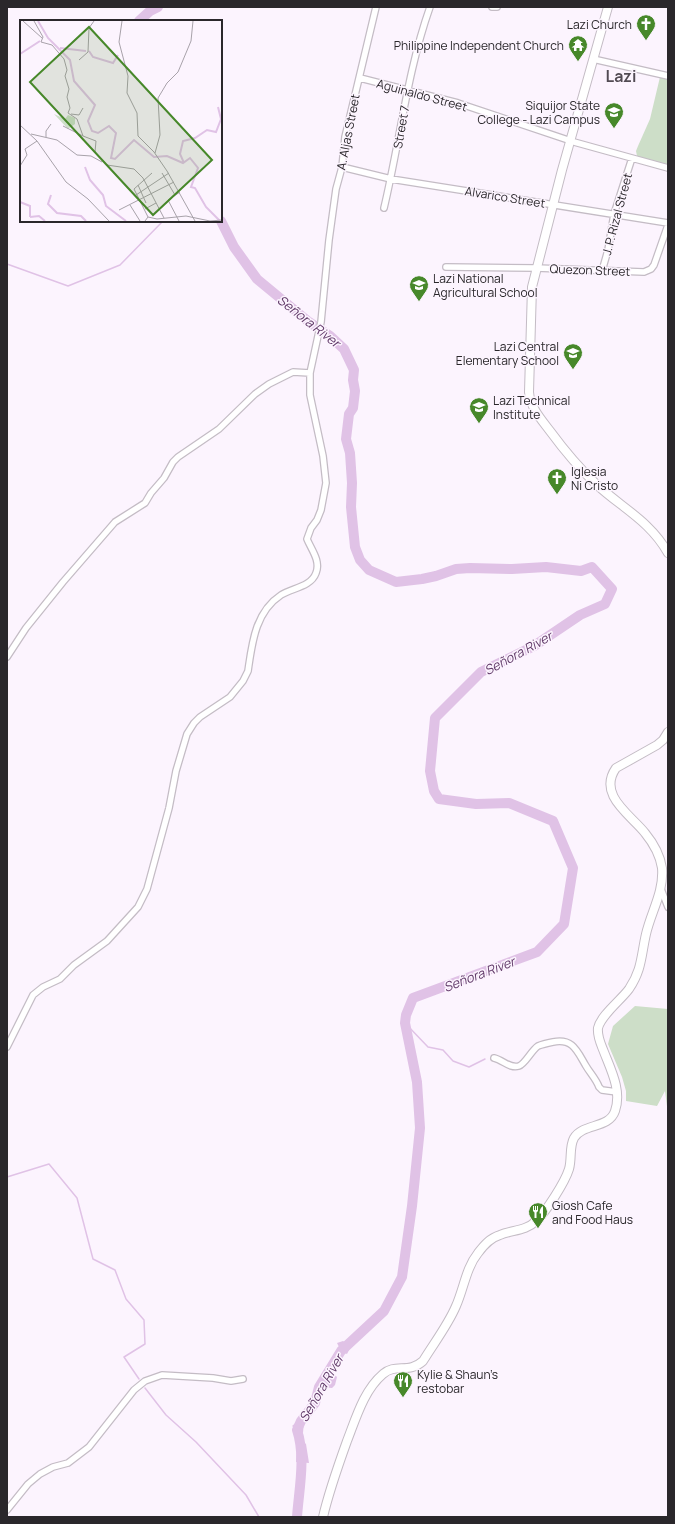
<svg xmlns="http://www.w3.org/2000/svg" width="675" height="1524" font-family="Manrope,sans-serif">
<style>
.green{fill:#cddec8}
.water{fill:#e0c2e6}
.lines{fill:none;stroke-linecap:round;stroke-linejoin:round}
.stream{stroke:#e0c2e6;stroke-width:1.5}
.river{stroke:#e0c2e6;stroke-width:10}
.street-casing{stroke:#c4bcc5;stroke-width:8}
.secondary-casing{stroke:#c4bcc5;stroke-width:10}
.street{stroke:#fff;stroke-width:5.5}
.secondary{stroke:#fff;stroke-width:8}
.labels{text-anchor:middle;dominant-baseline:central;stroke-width:3;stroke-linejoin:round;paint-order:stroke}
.poi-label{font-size:12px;fill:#2a272b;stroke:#fcf4fe;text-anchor:start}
.street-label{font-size:12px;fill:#2a272b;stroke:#fcf4fe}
.water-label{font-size:13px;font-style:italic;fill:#613a69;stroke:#fcf4fe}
.district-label{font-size:16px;font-weight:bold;fill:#524b53;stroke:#fcf4fe}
.inset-river{fill:none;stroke:#e0c2e6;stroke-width:2}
.inset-road{fill:none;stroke:#a8a2aa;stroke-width:1}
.view{fill:#47882a;fill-opacity:0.15;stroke:#47882a;stroke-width:2}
.inset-edge{fill:none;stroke:#2a272b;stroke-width:2}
</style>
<rect width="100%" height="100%" fill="#fcf4fe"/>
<path class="green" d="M660 77 668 80V165L637 156 636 151 638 146 650 119Z
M635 1006 668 1009V1114L665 1091 657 1106 626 1101V1091L622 1077 608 1044 613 1026Z"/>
<path class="water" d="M343 1341 348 1344 350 1348 347 1354 341 1351 337 1343Z
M328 1369 337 1377 335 1385 332 1388 319 1387 323 1372Z
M304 1420 303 1433 297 1430 292 1426 298 1421Z
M299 1439 306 1444 309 1463 296 1462 297 1442Z"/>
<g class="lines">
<path class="stream" d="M7 264 68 286 120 265 163 221
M405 1023 428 1047 443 1050 453 1061 469 1067 485 1059
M7 1177 49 1164 77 1198 93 1259 115 1270 126 1299 144 1320 145 1344 124 1357 139 1379
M145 1388 166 1415 196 1442 246 1495 259 1517"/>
<path class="river" d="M139 21 150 11 158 7
M221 221 234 247 257 279 309 322 330 336 344 349 354 370 353 380 355 391 353 408 349 414 346 439 350 453 352 483 351 507 355 547 360 560 369 570 396 582 422 579 436 576 456 569 470 568 512 569 546 567 581 571 592 567 612 589 605 604 580 615 534 646 481 672 435 718 430 771 434 791 439 799 476 804 509 803 553 821 573 868 564 924 537 952 413 998 406 1015 405 1023 417 1082 420 1128 412 1206 402 1277 384 1311 341 1351 319 1387 315 1403 301 1421 297 1430C306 1457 299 1489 297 1517"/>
<defs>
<path id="street" d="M492 7H497
M593 59 668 76
M360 78 458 103 574 142 668 168
M342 167 391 179 668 223
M384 208C400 141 407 72 430 7
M446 267 536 268 644 272 651 269 654 265 668 225
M602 271 608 250 614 214 632 158
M7 657 26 628 63 582 115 522 145 503 151 493 164 478 173 462 178 457 219 429 255 394 269 384 293 372 310 373
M661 889 668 907
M7 1047 33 995 43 987 60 979 74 965 107 941 138 907 147 889 169 808 176 771 187 734 194 723 200 717 230 697 243 681 248 671C252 644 255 612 281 595 292 588 311 587 316 573 321 561 311 549 307 539L311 528 317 520 321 510 326 483 323 456 310 395V373L321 322 329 240 336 189 342 167 345 137 376 7
M494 1058C503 1060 510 1069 519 1066 525 1064 531 1051 538 1046 543 1044 548 1043 553 1042 573 1038 577 1051 586 1066 590 1073 596 1079 599 1087L602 1090 617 1092
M7 1510 28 1484 40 1474 53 1467 68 1463 89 1447 134 1390 145 1381 162 1375 213 1378 231 1381 243 1379"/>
<path id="secondary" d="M608 7 562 170 532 287 529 392C530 407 541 419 550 431 564 450 579 468 596 484 622 508 650 521 668 553
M323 1517C329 1491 338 1466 347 1441 356 1418 364 1390 383 1374 395 1363 409 1374 423 1361 434 1343 448 1325 456 1306 464 1288 466 1268 478 1253 484 1245 490 1238 500 1235 512 1230 526 1231 536 1221 546 1212 565 1182 569 1169 572 1159 569 1147 574 1138 583 1123 609 1129 615 1111 622 1091 611 1070 604 1052 601 1044 597 1037 598 1028 601 1015 621 1000 629 989 642 970 641 956 646 934 651 912 664 892 662 868 660 855 654 844 645 833 631 815 597 795 616 768L657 745 663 740 668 732"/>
</defs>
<use href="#street" class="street-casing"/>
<use href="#secondary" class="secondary-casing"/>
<use href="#street" class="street"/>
<use href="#secondary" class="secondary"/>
</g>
<defs>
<symbol id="church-pin" viewBox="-11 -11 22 30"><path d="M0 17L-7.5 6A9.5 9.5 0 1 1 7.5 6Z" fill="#47882a" stroke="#fcf4fe"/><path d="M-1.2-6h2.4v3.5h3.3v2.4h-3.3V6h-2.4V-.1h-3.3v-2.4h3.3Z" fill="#fff"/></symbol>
<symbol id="temple-pin" viewBox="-11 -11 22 30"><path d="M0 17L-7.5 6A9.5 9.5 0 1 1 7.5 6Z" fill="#47882a" stroke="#fcf4fe"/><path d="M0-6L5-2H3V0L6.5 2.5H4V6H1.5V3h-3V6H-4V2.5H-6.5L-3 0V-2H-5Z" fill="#fff"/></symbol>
<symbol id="university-pin" viewBox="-11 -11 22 30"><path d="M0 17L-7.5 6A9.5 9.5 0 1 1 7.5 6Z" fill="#47882a" stroke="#fcf4fe"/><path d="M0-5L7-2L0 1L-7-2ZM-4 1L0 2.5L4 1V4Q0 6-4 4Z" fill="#fff"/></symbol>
<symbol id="school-pin" viewBox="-11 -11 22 30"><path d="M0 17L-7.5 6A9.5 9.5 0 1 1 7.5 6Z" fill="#47882a" stroke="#fcf4fe"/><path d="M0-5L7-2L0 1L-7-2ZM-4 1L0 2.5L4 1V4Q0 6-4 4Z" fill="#fff"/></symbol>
<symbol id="restaurant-pin" viewBox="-11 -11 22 30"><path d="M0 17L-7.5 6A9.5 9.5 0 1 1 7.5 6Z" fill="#47882a" stroke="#fcf4fe"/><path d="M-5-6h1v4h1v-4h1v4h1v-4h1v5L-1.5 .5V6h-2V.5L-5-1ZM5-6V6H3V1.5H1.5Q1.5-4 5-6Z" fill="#fff"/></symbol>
</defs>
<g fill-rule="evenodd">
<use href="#church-pin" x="635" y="13" width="22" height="30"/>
<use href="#temple-pin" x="567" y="34" width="22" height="30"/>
<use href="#university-pin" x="603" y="101" width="22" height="30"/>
<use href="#school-pin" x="408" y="274" width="22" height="30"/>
<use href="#school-pin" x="562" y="342" width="22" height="30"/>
<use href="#university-pin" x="468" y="396" width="22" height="30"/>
<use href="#church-pin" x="546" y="467" width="22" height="30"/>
<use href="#restaurant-pin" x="527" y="1201" width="22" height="30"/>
<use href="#restaurant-pin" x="392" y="1370" width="22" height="30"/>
</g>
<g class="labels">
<g class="poi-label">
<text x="632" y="24" text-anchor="end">Lazi Church</text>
<text x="564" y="45" text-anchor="end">Philippine Independent Church</text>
<text x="600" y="105" text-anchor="end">Siquijor State<tspan x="600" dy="14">College - Lazi Campus</tspan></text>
<text x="433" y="278">Lazi National<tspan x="433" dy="14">Agricultural School</tspan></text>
<text x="559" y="346" text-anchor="end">Lazi Central<tspan x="559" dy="14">Elementary School</tspan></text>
<text x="493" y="400">Lazi Technical<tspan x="493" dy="14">Institute</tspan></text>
<text x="571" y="471">Iglesia<tspan x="571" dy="14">Ni Cristo</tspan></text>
<text x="552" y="1205">Giosh Cafe<tspan x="552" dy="14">and Food Haus</tspan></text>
<text x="417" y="1374">Kylie &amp; Shaun’s<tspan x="417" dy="14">restobar</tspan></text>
</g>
<g class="street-label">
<text transform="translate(422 95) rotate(15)">Aguinaldo Street</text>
<text transform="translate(401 127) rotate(-80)">Street 7</text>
<text transform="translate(348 132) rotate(-79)">A. Aljas Street</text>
<text transform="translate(505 197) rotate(9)">Alvarico Street</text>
<text transform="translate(617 214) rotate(-75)">J. P. Rizal Street</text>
<text transform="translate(590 270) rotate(2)">Quezon Street</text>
</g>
<g class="water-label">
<text transform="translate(309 321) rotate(38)">Señora River</text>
<text transform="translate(518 653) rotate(-29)">Señora River</text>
<text transform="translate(479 974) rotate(-21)">Señora River</text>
<text transform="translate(321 1388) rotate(-60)">Señora River</text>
</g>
<g class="district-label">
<text x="621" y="76">Lazi</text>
</g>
</g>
<g transform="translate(20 20)">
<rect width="202" height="202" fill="#fcf4fe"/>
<path d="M34 94 45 99 48 95 55 98V104L48 109Z" fill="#cddec8"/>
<path class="inset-river" d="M18 1 28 18 50 40 54 61 75 85 68 101 72 111 78 113 89 106 96 113 91 138 95 139 114 120 134 137 147 136 163 143 170 138 178 148 171 167 175 168 186 187 200 201M40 28 66 31M69 31 73 37 93 43 98 35M0 34 20 21M164 143 160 134 163 121 175 118 187 110 196 112 201 99 198 87M65 147 70 160 83 175 86 186 106 201M31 175 28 184 37 193 61 196 66 201M0 182 10 186V197M10 197 19 196 25 201"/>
<path class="inset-road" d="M3 1 22 18M14 1 23 17 21 22 32 25 44 39 47 50 45 56 49 69 47 77 50 88 48 93 57 99 63 116 76 121 75 132 87 145 114 149 123 158 144 198M102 1 99 22 108 56 107 73 117 93 118 116 134 132 147 151 175 201M59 40 68 32 69 8 74 1M51 94 59 95 63 88M0 105 17 121 46 162 68 179 89 201M43 106 63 116M11 114 37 120 57 135 71 136 82 142M26 117V111L31 104M135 133 140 115 138 78 147 63 158 52 171 21 173 1M0 146 7 135 5 129 17 121M142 153 155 175M118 165 126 183M116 175 149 153M110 185 120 201M125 189 136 183M99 190 154 162M128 197 114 169 132 153M125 201 128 197 137 199 166 196 190 201 202 200M159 201 148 180 160 172"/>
<path class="view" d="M69 7 192 140 133 195 10 62Z"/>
<rect width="202" height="202" class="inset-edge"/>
</g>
<rect width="675" height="1524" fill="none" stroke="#2a272b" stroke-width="16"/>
</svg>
